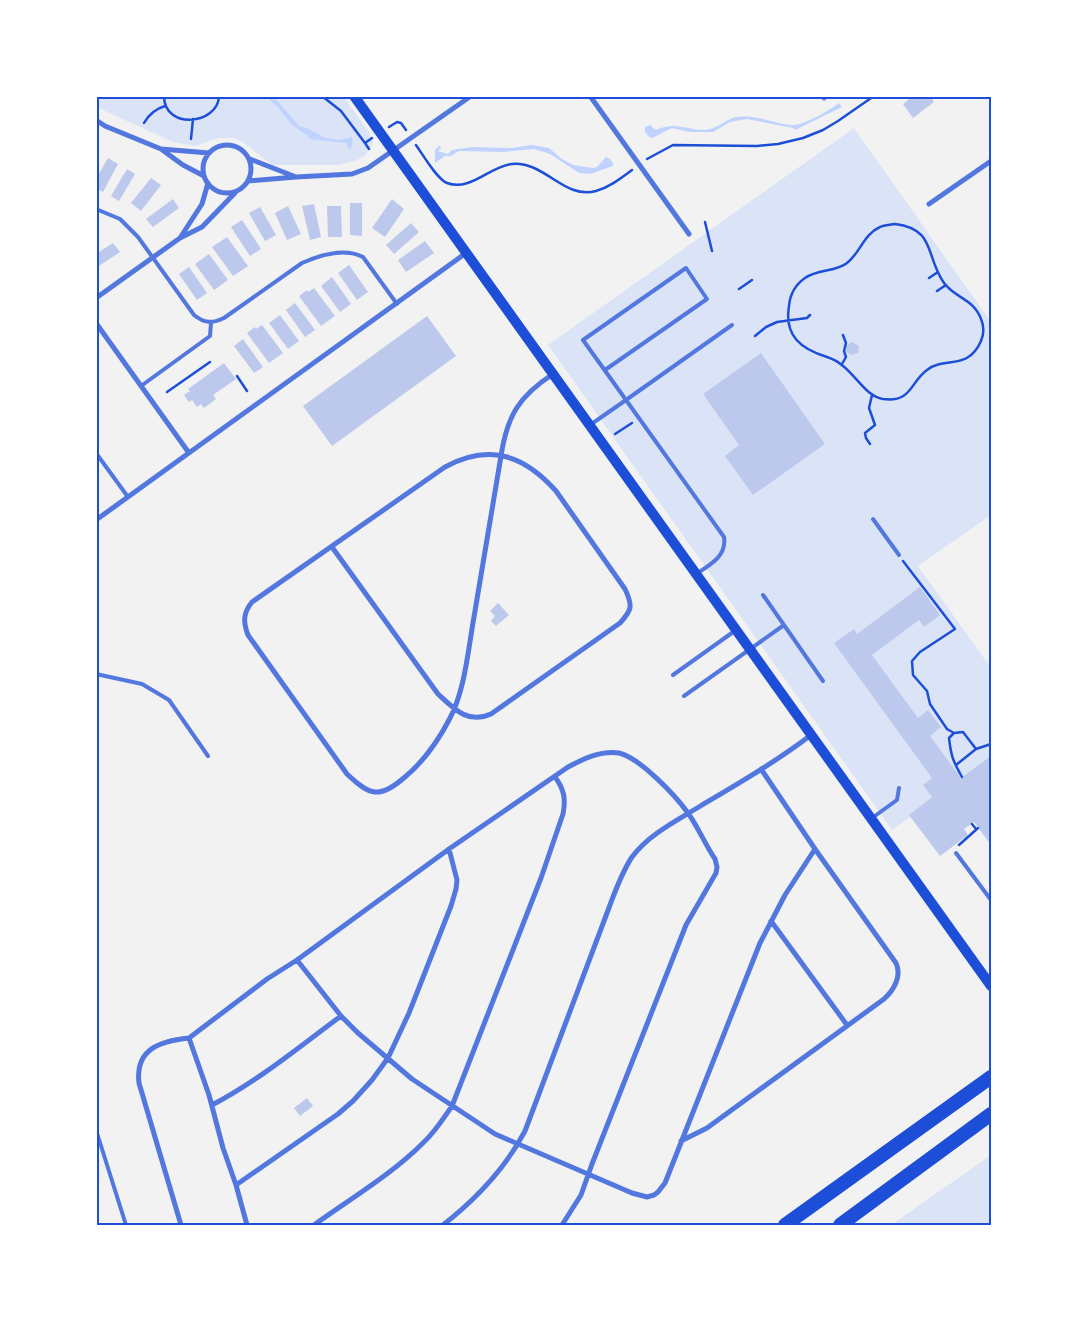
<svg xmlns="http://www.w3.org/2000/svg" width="1087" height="1321" font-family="Arial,sans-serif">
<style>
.green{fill:#dbe4f7}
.water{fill:#bfd3fe}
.building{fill:#bdc9ec}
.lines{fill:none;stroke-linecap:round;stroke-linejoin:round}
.path{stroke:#1d4ed8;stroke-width:2.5}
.service{stroke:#5277de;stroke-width:4}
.minor{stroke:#5277de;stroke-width:5}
.secondary{stroke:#1d4ed8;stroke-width:10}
.motorway{stroke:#1d4ed8;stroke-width:14}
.neatline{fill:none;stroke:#1d4ed8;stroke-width:2}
</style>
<rect width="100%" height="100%" fill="#f2f2f2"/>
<path class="green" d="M96 96H343L369 132 373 143 365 156 355 161 338 165H272L244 143 234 138H218L195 146 173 142 107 112 96 106Z
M854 128 991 322V515L918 566 991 668V760L892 830 548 345Z
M991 1155V1225H891Z"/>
<path class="water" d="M265 96H273L299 126 309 129 325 138 340 140 352 137C353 142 353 144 350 150L346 143 309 139 308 136 291 124 278 107Z
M839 103 842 107 795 130 793 128 747 119 730 122 713 132H690L672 128 652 138 649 137 645 132V127L650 125 656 130C675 121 686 130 705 130 718 129 725 119 737 117 756 114 772 123 790 125 804 126 828 111 839 103Z
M440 145 441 148 438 151 448 154 452 150 472 147 512 148 531 145 549 148 562 159 573 165 593 168 597 167 606 157C611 159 613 161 613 166L590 174 579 173 550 154 534 149 503 152 459 151 451 156H445L435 163V150Z"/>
<path class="building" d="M913 96H930L934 102 913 118 903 104Z
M108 158 118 164 103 192 96 188V179Z
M127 169 135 174 119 201 111 196Z
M151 178 161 185 141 211 131 203Z
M173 199 179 208 153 227 146 219Z
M392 199 404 209 385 237 372 228Z
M350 203H362V236L350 235Z
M314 204 321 237 310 240 302 206Z
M288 206 301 234 287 240 275 213Z
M327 206H341L342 237H328Z
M260 207 276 235 265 241 249 213Z
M242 220 261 249 250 256 231 227Z
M411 223 419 232 394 254 386 245Z
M227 237 248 266 233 276 212 247Z
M425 241 434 253 406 272 398 260Z
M113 243 120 252 96 268V254Z
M209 254 228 280 214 290 195 264Z
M349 265 368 292 357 300 338 273Z
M189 267 207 293 197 300 179 274Z
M332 277 351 304 340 312 321 286Z
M314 288 335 316 321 326 299 296 307 290 308 292Z
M295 303 315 330 305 337 286 310Z
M280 315 299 341 288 349 269 323Z
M427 316 456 356 332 446 303 406Z
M262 325 283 353 269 363 247 333 255 327 256 329Z
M243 339 263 367 254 373 234 346Z
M852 342 859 346 858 353 852 355 846 352V346Z
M761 353 825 444 753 495 725 456 739 445 703 394Z
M224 363 236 379 213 395 216 399 204 408 201 404 197 407 192 400 189 402 184 395 190 391 188 389Z
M920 587 940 615 924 627 919 620 872 655 918 718 928 710 941 727 930 736 961 778 991 756V845L974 822 964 829 968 835 940 856 909 815 932 797 923 785 932 778 834 643 854 629 857 634Z
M498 603 509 615 496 626 491 621 495 616 490 611Z
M307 1098 313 1106 300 1116 294 1108Z"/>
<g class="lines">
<path class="path" d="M164 96C164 130 218 125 219 96
M322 96 341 111 365 143 372 138
M144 123C149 114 155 109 165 106
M389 127 397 122 401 123 406 130
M191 139 193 119
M365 143 369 149
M416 145C423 155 437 179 447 183 470 192 490 166 512 164 545 161 564 200 596 191 610 187 621 178 632 170
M647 159 673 145 757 146 778 144 803 138 823 130 838 121 874 96
M705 222 712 251
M895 224C936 229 925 256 944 283 955 298 974 299 981 319 984 326 984 334 981 341 968 371 945 356 927 370 910 382 912 403 883 399 861 395 853 365 827 357 801 349 784 336 789 306 790 294 795 285 805 278 818 269 836 272 847 263 860 253 864 234 880 227 884 225 890 225 895 224Z
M929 278 938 272
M739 289 752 280
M937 291 946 285
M755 336 766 327 777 322 807 318 810 315
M842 364 846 357 844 351 846 343 843 335
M237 376 247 391
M167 392 210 362
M615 434 632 423
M870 444 866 438 865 433 875 425 869 408 872 395
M903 561 955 629 920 652 912 661 913 675 927 691 930 704 947 729 954 733
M976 749 991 744
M956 765 976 749 963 732 954 733 949 738C951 756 953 761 962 777
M972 824 976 829
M959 845 978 828"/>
<path class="service" d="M96 209 120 219 138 237 194 315C204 323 212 324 224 318L302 263C320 255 344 247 363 257L397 304
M141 386 210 336 211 323
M590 425 626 400 583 340 686 268 707 299 605 370
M96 453 128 497
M873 519 899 555
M696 574C710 565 727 556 724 537L626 400 732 325
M763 595 823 681
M96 674 142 684 169 700 208 756
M673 675 736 630
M684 696 784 625
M872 818 897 800 899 788
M956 853 991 900
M96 1130 126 1225"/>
<path class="minor" d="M590 96 689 234
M823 96 824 98
M96 120 105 126 161 149
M203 169a24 24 0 1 1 48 0a24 24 0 1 1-48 0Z
M204 176 183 165 161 149 209 153
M296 177 352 174 368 168 471 96
M248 181 296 177 250 159
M208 183 202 204 180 238 202 227 235 193
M929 204 991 161
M96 298 180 238
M96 323 189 453
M96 520 466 253
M332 547 438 694C455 710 468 724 491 714L620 623C632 610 633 606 625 589L556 491C524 455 489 443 445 467L252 602C243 613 243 622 248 635L347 774C370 796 380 799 405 777 423 762 438 741 449 720 465 691 468 650 474 617 483 563 492 510 501 456 507 416 519 396 553 374
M771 921 847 1025
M297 960 341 1016 358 1033 412 1079 495 1134 632 1193 647 1197 654 1195 658 1192 665 1183 760 943 785 895 815 849
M189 1038 267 979 297 960 449 849 568 767C583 759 601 750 619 753 640 758 675 795 688 813 698 827 705 844 715 859L717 867 716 873 686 925 592 1164 581 1195 562 1225
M189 1038 209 1095 223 1148 236 1185 247 1225
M212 1105C258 1081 299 1047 341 1016
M681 1141 707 1128 884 999C894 990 902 976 896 963L815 849 761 769
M236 1185 338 1114 353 1101 372 1080 388 1058 409 1013 451 906 456 889 457 880 449 849
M181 1225 139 1083C135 1049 160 1041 189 1038
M314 1225C350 1199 391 1175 423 1143 435 1132 443 1119 452 1106L541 878 563 814C566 799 564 789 555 777
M443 1225C475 1200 506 1167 525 1131L610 905C616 889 622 872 632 857 649 834 678 820 702 805 739 783 777 761 811 735"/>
<path class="secondary" d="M354 96 991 986"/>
<path class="motorway" d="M785 1225 991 1077
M840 1225 991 1114"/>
</g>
<rect width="1087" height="1321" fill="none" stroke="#ffffff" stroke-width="195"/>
<rect x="98" y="98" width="892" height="1126" class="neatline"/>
</svg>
